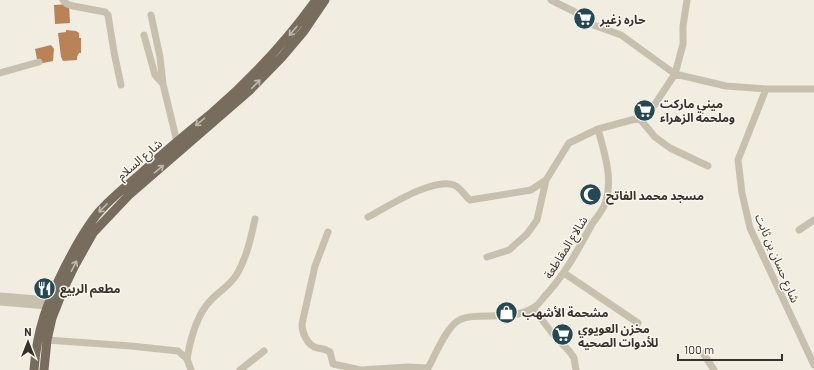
<svg xmlns="http://www.w3.org/2000/svg" width="814" height="370" font-family="Barlow,'Noto Sans Arabic',sans-serif">
<style>
.building{fill:#b98357}
.lines{fill:none;stroke-linecap:round;stroke-linejoin:round}
.minor{stroke:#c8c0ae;stroke-width:7}
.major{stroke:#786c5e;stroke-width:9}
.oneway{stroke:#bfb8ad}
.labels{text-anchor:middle;dominant-baseline:central;stroke-width:3;stroke-linejoin:round;paint-order:stroke}
.poi-label{font-size:12px;font-weight:bold;fill:#38322c;stroke:#f9f6ed;text-anchor:start}
.street-label{font-size:12px;fill:#38322c;stroke:#f9f6ed}
</style>
<rect width="100%" height="100%" fill="#f1ede1"/>
<path class="building" d="M69 4 70 23 55 24 54 5Z
M66 30 76 31 79 33V38H81V53H79L77 57V60L63 61 61 57 58 33 66 32Z
M51 45 54 49 53 61 38 64 35 49Z"/>
<g class="lines">
<path class="minor" d="M63 0 67 4 73 6 105 12 108 15 114 52 121 85
M551 0 575 12 585 22 621 35 675 74 726 86 766 89H814
M151 15 160 57 163 84 177 142
M144 35 155 75 162 83
M0 73 39 62
M766 89 738 160 742 193 750 228 814 365
M639 118 655 137 670 148 708 166
M368 217C387 207 433 177 454 185 460 187 465 196 470 200L531 190 546 180 569 143 598 129 639 118 653 107 675 74 683 44V26L687 0
M799 230 814 220
M328 232 315 266 302 324C302 333 307 345 317 348 323 349 324 348 330 352L333 364 361 370 407 367 428 368
M487 257 509 250 527 234 537 220 546 180
M564 273 638 323
M0 296 49 300 53 302
M0 302 47 306 51 305
M533 308 552 333 570 352 574 358 576 370
M47 340 131 346 178 351 187 359 191 370
M703 353 714 370
M187 359C190 341 197 314 211 300 220 290 229 287 237 274 247 257 251 237 255 219
M240 370 264 351
M427 370C435 356 443 334 455 323 470 309 510 323 533 308 537 306 541 301 544 297 564 276 578 250 592 224 597 217 604 209 606 201 613 177 604 152 598 129"/>
<path class="major" d="M34 370C37 329 47 303 65 267 75 248 85 229 98 213 110 199 125 187 138 176 162 154 187 133 212 113 251 79 286 42 316 0
M44 370 47 340 52 318 63 290 74 267 93 233 130 194 250 90 282 57 304 31 325 0"/>
</g>
<defs><path id="oneway-shaft" d="M-6 0H5M1.5-3L5.5 0L1.5 3" fill="none" stroke-width="1.6" stroke-linecap="round" stroke-linejoin="round"/></defs>
<g class="oneway">
<use href="#oneway-shaft" transform="translate(293 31) rotate(130)"/>
<use href="#oneway-shaft" transform="translate(256 84) rotate(-46)"/>
<use href="#oneway-shaft" transform="translate(200 122) rotate(140)"/>
<use href="#oneway-shaft" transform="translate(159 169) rotate(-40)"/>
<use href="#oneway-shaft" transform="translate(103 208) rotate(135)"/>
<use href="#oneway-shaft" transform="translate(74 266) rotate(-63)"/>
</g>
<defs>
<symbol id="supermarket-disc" viewBox="-11 -11 22 22"><circle r="9.5" fill="#254855" stroke="#f9f6ed"/><path d="M-6-5.5h2.5l.6 2H6L4.5 2H-2.5L-4.4-4H-6ZM-1.5 3.2a1.3 1.3 0 1 0 .1 0ZM3 3.2a1.3 1.3 0 1 0 .1 0Z" fill="#fff"/></symbol>
<symbol id="mosque-disc" viewBox="-11 -11 22 22"><circle r="9.5" fill="#254855" stroke="#f9f6ed"/><path d="M3.5-4.9A6 6 0 1 0 3.5 4.9A5 5 0 1 1 3.5-4.9Z" fill="#fff"/></symbol>
<symbol id="restaurant-disc" viewBox="-11 -11 22 22"><circle r="9.5" fill="#254855" stroke="#f9f6ed"/><path d="M-5-6h1v4h1v-4h1v4h1v-4h1v5L-1.5 .5V6h-2V.5L-5-1ZM5-6V6H3V1.5H1.5Q1.5-4 5-6Z" fill="#fff"/></symbol>
<symbol id="shop-disc" viewBox="-11 -11 22 22"><circle r="9.5" fill="#254855" stroke="#f9f6ed"/><path d="M-5-2.5h2.3a2.7 3.5 0 0 1 5.4 0H5L5.5 6h-11ZM-1.5-2.5h3a1.5 2.3 0 0 0-3 0Z" fill="#fff"/></symbol>
</defs>
<g fill-rule="evenodd">
<use href="#supermarket-disc" x="572" y="6" width="25" height="25"/>
<use href="#supermarket-disc" x="632" y="98" width="25" height="25"/>
<use href="#mosque-disc" x="578" y="182" width="25" height="25"/>
<use href="#restaurant-disc" x="32" y="276" width="25" height="25"/>
<use href="#shop-disc" x="494" y="300" width="25" height="25"/>
<use href="#supermarket-disc" x="550" y="322" width="25" height="25"/>
</g>
<g class="labels">
<g class="poi-label">
<text x="600" y="19">حاره زغير</text>
<text x="660" y="103">ميني ماركت<tspan x="660" dy="14">وملحمة الزهراء</tspan></text>
<text x="606" y="195">مسجد محمد الفاتح</text>
<text x="60" y="288">مطعم الربيع</text>
<text x="522" y="312">مشحمة الأشهب</text>
<text x="578" y="328">مخزن العويوي<tspan x="578" dy="14">للأدوات الصحية</tspan></text>
</g>
<g class="street-label">
<text transform="translate(139 159) rotate(-41)">شارع السلام</text>
<text transform="translate(565 247) rotate(-58)">شالاع المقاطعة</text>
<text transform="translate(778 258) rotate(67)">شارع حسان بن ثابت</text>
</g>
</g>
<g transform="translate(28 342)" stroke="#f9f6ed" stroke-width="3" paint-order="stroke">
<path d="M0-3L7 15L0 10L-7 15Z" fill="#38322c"/>
<text y="-6" font-size="11" font-weight="bold" text-anchor="middle" fill="#38322c">N</text>
</g>
<path d="M678 354v6h104v-6" fill="none" stroke="#38322c" stroke-width="2"/>
<text x="684" y="354" font-size="12" fill="#38322c" stroke="#f9f6ed" stroke-width="3" paint-order="stroke">100 m</text>
</svg>
